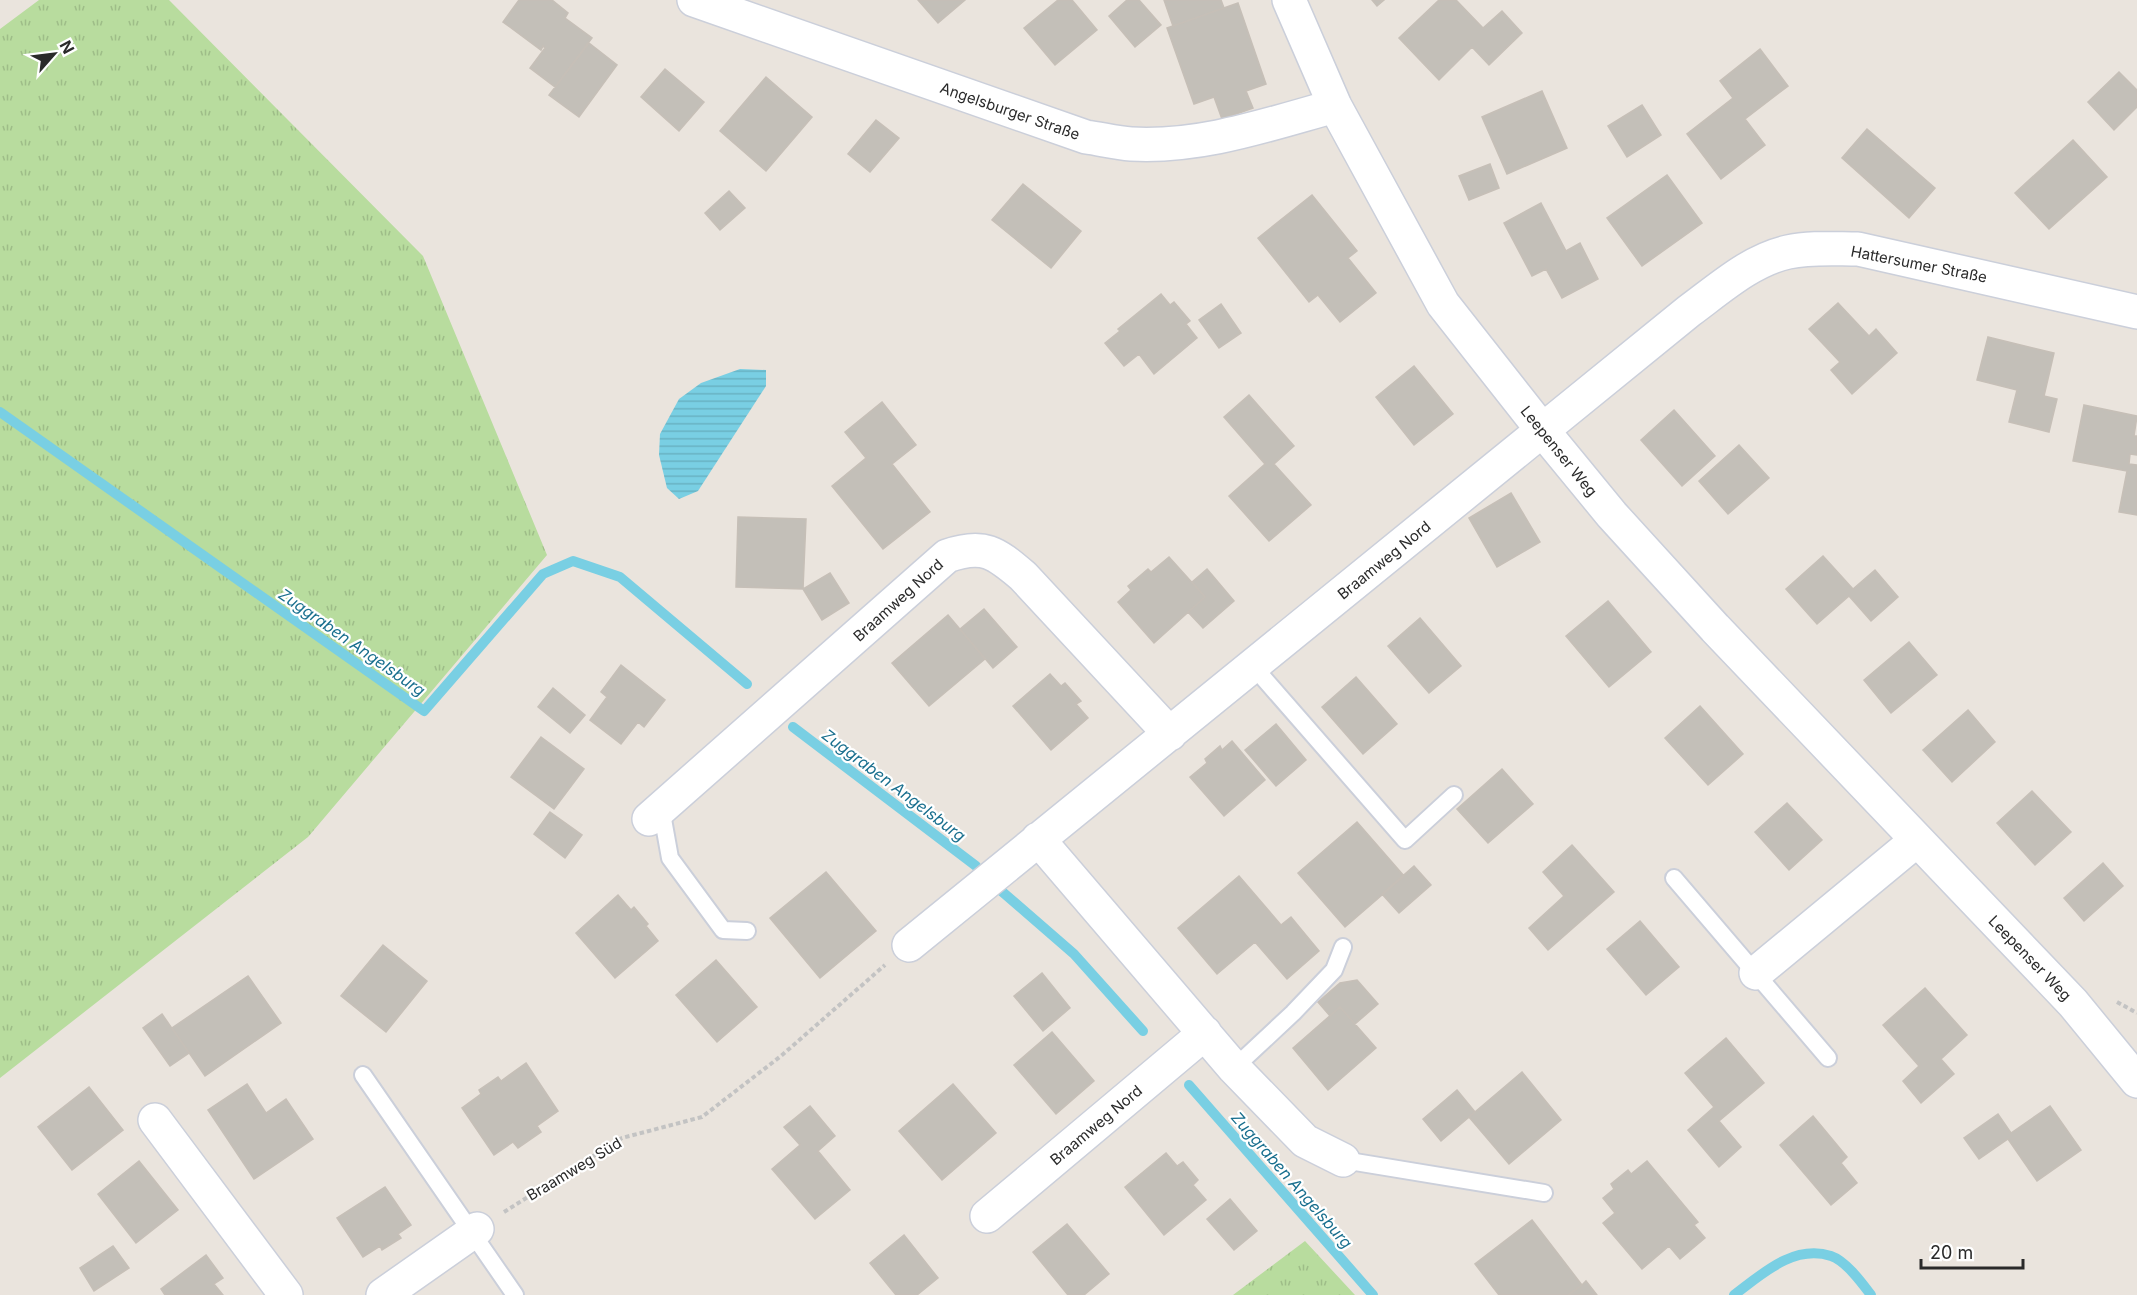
<svg xmlns="http://www.w3.org/2000/svg" width="2137" height="1295" font-family="Inter,sans-serif">
<style>
.grass{fill:url(#grass-tufts)}
.water{fill:url(#water-rules)}
.lines{fill:none;stroke-linecap:round;stroke-linejoin:round}
.stream{stroke:#79cfe3;stroke-width:10}
.building{fill:#c3bfb8;stroke:#c6bfb7;stroke-width:1.5}
.service-casing{stroke:#cbcfda;stroke-width:20}
.minor-casing{stroke:#cbcfda;stroke-width:36}
.path{stroke:#c3c3c3;stroke-width:4;stroke-dasharray:4.5 3;stroke-linecap:butt}
.service{stroke:#fff;stroke-width:16}
.minor{stroke:#fff;stroke-width:33}
.labels{text-anchor:middle;dominant-baseline:central;stroke-width:4.5;stroke-linejoin:round;paint-order:stroke}
.street-label{font-size:15px;fill:#2a2a2a;stroke:#fff}
.water-label{font-size:16px;font-style:italic;fill:#196f8e;stroke:#fff}
</style>
<defs>
<pattern id="grass-tufts" width="24" height="20" patternUnits="userSpaceOnUse" patternTransform="scale(1.5)"><rect width="24" height="20" fill="#b8dc9e"/><path d="M3 7l-1-3M5 7V3M7 7l1-3M15 17l-1-3M17 17v-4M19 17l1-3" fill="none" stroke="#9ebd88"/></pattern>
<pattern id="water-rules" width="6" height="5" patternUnits="userSpaceOnUse" patternTransform="scale(1.5)"><rect width="6" height="5" fill="#79cfe3"/><path d="M0 2.5h6" fill="none" stroke="#69b2c3"/></pattern>
</defs>
<rect width="100%" height="100%" fill="#eae4dd"/>
<path class="grass" d="M39 0H169L423 256 547 555 308 837 0 1078V29Z
M1305 1241 1355 1295H1233Z"/>
<path class="water" d="M740 369 766 370V386L698 491 679 499 667 488 659 455 660 434 679 399 701 383Z"/>
<g class="lines">
<path class="stream" d="M0 412 424 711 543 574 573 561 620 577 747 684
M793 727 976 866
M999 889 1074 954 1143 1031
M1189 1085 1373 1295
M1734 1295C1761 1275 1793 1244 1831 1256 1846 1261 1862 1283 1871 1295"/>
</g>
<path class="building" d="M519 0H552L568 13 565 18 592 38 555 87 530 68 545 48 543 46 541 50 503 22Z
M918 0H965L938 23Z
M1058 0H1072L1097 30 1055 65 1024 28Z
M1127 0H1139L1161 25 1135 47 1109 16Z
M1164 0H1221L1224 8 1173 26Z
M1372 0H1384L1377 6Z
M1439 0H1456L1483 28 1502 11 1522 33 1489 65 1472 47 1439 80 1399 38Z
M1238 3 1266 84 1246 91 1253 108 1222 119 1214 97 1194 104 1167 28Z
M589 43 617 65 579 117 549 95Z
M1760 49 1788 86 1745 119 1765 145 1721 179 1687 134 1733 98 1720 81Z
M665 69 704 102 679 131 641 97Z
M2119 72 2137 90V107L2114 130 2088 102Z
M766 77 812 117 766 171 720 131Z
M1542 91 1567 148 1507 174 1482 117Z
M1642 105 1661 135 1627 157 1608 126Z
M876 120 899 138 870 172 848 154Z
M1867 129 1935 188 1909 218 1842 158Z
M2073 140 2107 177 2049 229 2015 193Z
M1490 164 1499 188 1469 200 1459 176Z
M1667 175 1702 223 1642 266 1607 218Z
M1023 184 1081 231 1051 268 992 220Z
M729 191 745 208 720 230 705 213Z
M1312 195 1357 251 1348 258 1376 293 1340 322 1318 295 1309 302 1258 238Z
M1541 203 1566 251 1580 243 1598 279 1562 298 1546 269 1532 276 1504 223Z
M1161 294 1170 305 1174 302 1190 321 1186 324 1197 338 1154 374 1139 354 1124 366 1105 343 1120 331 1118 329Z
M1838 303 1869 336 1876 329 1897 353 1852 394 1831 370 1840 362 1809 329Z
M1221 304 1241 333 1219 348 1199 320Z
M1988 337 2054 353 2044 396 2057 399 2049 432 2009 422 2017 390 1977 380Z
M1414 366 1453 414 1414 445 1376 397Z
M1249 395 1294 446 1274 464 1311 505 1269 541 1229 496 1265 464 1224 417Z
M882 402 916 445 892 464 930 512 883 549 832 486 866 458 845 432Z
M2084 405 2137 416 2134 436H2137V455L2130 454 2129 464 2137 465V515L2119 512 2127 471 2073 461Z
M1674 410 1715 456 1682 486 1641 440Z
M1739 445 1769 478 1728 514 1699 481Z
M1511 493 1540 542 1497 567 1469 518Z
M738 517 806 519 803 589 736 587Z
M1823 556 1853 589 1875 570 1898 597 1871 621 1849 596 1817 624 1786 589Z
M1169 557 1205 597 1154 643 1118 602 1131 590 1128 586 1148 569 1151 572Z
M1207 569 1234 601 1203 628 1188 612 1205 597 1192 582Z
M830 573 849 603 822 620 803 589Z
M1608 601 1651 652 1609 687 1566 636Z
M984 609 1017 647 993 668 960 629Z
M948 615 985 659 929 706 892 663Z
M1420 618 1461 666 1429 693 1388 646Z
M1909 642 1937 675 1891 713 1864 680Z
M621 665 665 700 644 727 638 722 621 744 590 720 607 697 601 692Z
M1050 674 1061 686 1065 683 1081 701 1076 704 1088 718 1051 750 1013 706Z
M1356 677 1397 724 1363 754 1322 707Z
M553 688 585 715 570 733 538 707Z
M1700 706 1743 754 1708 785 1665 738Z
M1968 710 1995 742 1952 782 1923 750Z
M1276 724 1306 760 1276 786 1245 750Z
M541 737 584 769 554 809 511 777Z
M1232 741 1265 780 1224 816 1190 777 1207 763 1205 759 1220 746 1222 750Z
M1502 769 1533 804 1488 843 1457 809Z
M2032 791 2071 832 2035 865 1997 823Z
M1787 803 1822 840 1789 870 1755 832Z
M550 812 582 835 565 858 534 834Z
M1357 822 1404 876 1345 927 1298 873Z
M1572 845 1614 892 1548 950 1529 928 1564 896 1543 872Z
M2103 863 2123 886 2084 921 2064 898Z
M1414 866 1431 885 1399 913 1382 894Z
M826 872 876 931 820 978 770 918Z
M1239 876 1281 925 1291 917 1319 951 1287 979 1255 942 1217 974 1178 928Z
M618 895 631 910 634 907 648 924 646 926 658 941 615 978 576 933Z
M1640 921 1679 967 1646 995 1607 949Z
M383 945 427 981 386 1032 341 996Z
M716 960 757 1007 717 1042 676 995Z
M1042 973 1070 1008 1043 1031 1014 996Z
M248 976 281 1023 205 1076 172 1028Z
M1357 980 1378 1004 1355 1024 1340 1007 1330 1016 1318 1002 1340 983Z
M1925 988 1967 1035 1941 1059 1954 1074 1921 1103 1903 1081 1919 1066 1883 1025Z
M1340 1007 1376 1048 1328 1090 1293 1048Z
M162 1014 189 1053 170 1066 143 1028Z
M1052 1032 1094 1081 1056 1114 1014 1065Z
M1726 1038 1764 1083 1719 1121 1741 1147 1719 1167 1688 1130 1714 1107 1685 1073Z
M526 1063 558 1111 537 1126 541 1132 518 1148 513 1142 494 1155 462 1108 481 1094 479 1090 498 1077 501 1081Z
M1522 1072 1561 1120 1509 1164 1469 1117Z
M247 1084 266 1113 286 1099 313 1139 254 1179 208 1110Z
M953 1084 996 1133 942 1180 899 1131Z
M89 1087 123 1130 72 1170 38 1127Z
M1457 1090 1475 1112 1441 1141 1423 1119Z
M810 1106 835 1136 818 1151 850 1190 815 1219 772 1169 800 1145 784 1127Z
M2050 1106 2081 1150 2037 1181 2008 1139 1979 1159 1964 1138 1998 1114 2011 1133Z
M1813 1116 1847 1157 1841 1163 1857 1183 1831 1205 1780 1145Z
M1166 1153 1177 1166 1183 1162 1198 1180 1193 1185 1206 1200 1164 1235 1125 1187Z
M139 1161 178 1210 136 1243 98 1194Z
M1647 1161 1698 1222 1694 1225 1705 1238 1680 1259 1669 1246 1642 1269 1603 1223 1615 1213 1603 1198 1614 1189 1611 1184 1628 1170 1631 1174Z
M385 1187 411 1225 398 1234 401 1238 382 1250 380 1246 363 1257 337 1218Z
M1230 1199 1257 1231 1234 1250 1207 1219Z
M1532 1220 1582 1285 1568 1295H1499L1475 1264Z
M1067 1224 1109 1274 1084 1295H1068L1033 1252Z
M904 1235 938 1278 917 1295H896L870 1263Z
M113 1246 129 1268 94 1291 80 1268Z
M206 1255 223 1278 214 1284 223 1295H165L161 1289Z
M1586 1281 1597 1295H1568L1582 1285Z"/>
<g class="lines">
<defs>
<path id="service" d="M1253 666 1405 840 1454 795
M661 808 670 858 723 930 747 931
M1674 878 1828 1058
M1234 1068 1293 1013 1334 970 1343 947
M363 1075 515 1295
M1343 1160 1544 1193"/>
<path id="minor" d="M694 0 1086 137C1101 139 1116 143 1131 144 1202 148 1269 124 1335 106
M1289 0 1335 106 1443 304 1543 431 1612 515 1715 628 2073 1003 2137 1081
M649 819 947 556C984 543 996 553 1023 576L1170 734
M1038 839 1234 1068 1305 1141 1343 1160
M909 945 1689 311C1719 289 1751 260 1788 252 1810 247 1835 249 1858 249L2137 312
M1756 973 1917 840
M155 1120 286 1295
M987 1216 1205 1033
M383 1295 477 1229"/>
</defs>
<use href="#service" class="service-casing"/>
<use href="#minor" class="minor-casing"/>
<path class="path" d="M2117 1002 2137 1013
M504 1212 622 1138 702 1117 781 1056 885 965"/>
<use href="#service" class="service"/>
<use href="#minor" class="minor"/>
</g>
<g class="labels">
<g class="street-label">
<text transform="translate(1010 111) rotate(19)">Angelsburger Straße</text>
<text transform="translate(1919 264) rotate(11)">Hattersumer Straße</text>
<text transform="translate(1559 451) rotate(51)">Leepenser Weg</text>
<text transform="translate(1384 560) rotate(-39)">Braamweg Nord</text>
<text transform="translate(898 600) rotate(-42)">Braamweg Nord</text>
<text transform="translate(2030 958) rotate(46)">Leepenser Weg</text>
<text transform="translate(1096 1125) rotate(-40)">Braamweg Nord</text>
<text transform="translate(574 1169) rotate(-31)">Braamweg Süd</text>
</g>
<g class="water-label">
<text transform="translate(352 642) rotate(35)">Zuggraben Angelsburg</text>
<text transform="translate(894 785) rotate(37)">Zuggraben Angelsburg</text>
<text transform="translate(1292 1180) rotate(49)">Zuggraben Angelsburg</text>
</g>
</g>
<g transform="translate(54 54) rotate(62)" stroke="#ffffff" stroke-width="4.5" paint-order="stroke">
<path d="M0-4.5L10 22L0 15L-10 22Z" fill="#2a2a2a"/>
<text y="-9" font-size="16" font-weight="bold" text-anchor="middle" fill="#2a2a2a">N</text>
</g>
<path d="M1921 1259v9h102v-9" fill="none" stroke="#2a2a2a" stroke-width="3"/>
<text x="1930" y="1259" font-size="18" fill="#2a2a2a" stroke="#ffffff" stroke-width="4.5" paint-order="stroke">20 m</text>
</svg>
